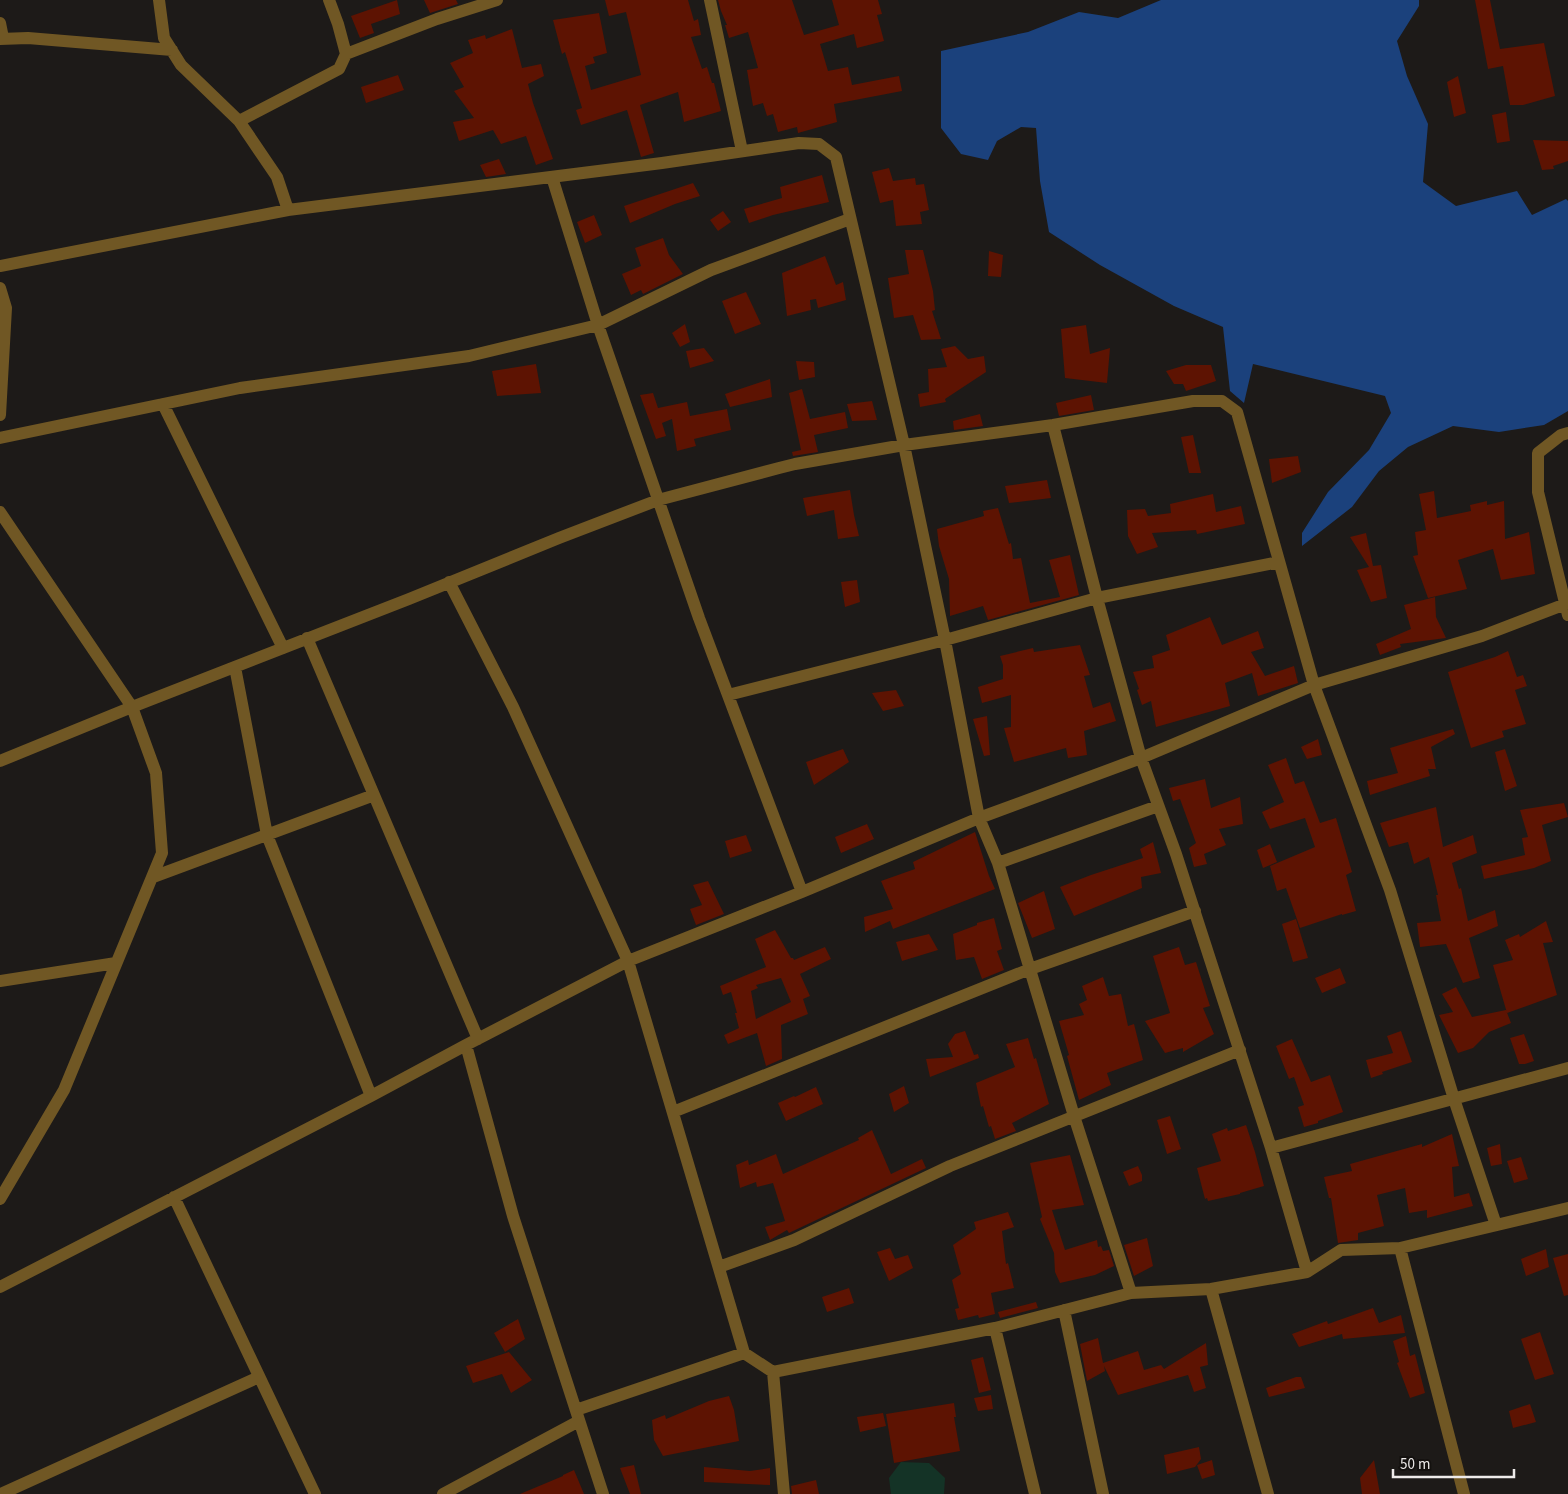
<svg xmlns="http://www.w3.org/2000/svg" width="1568" height="1494" font-family="'Source Sans 3',sans-serif">
<style>
.green{fill:#143326}
.water{fill:#1b417c}
.building{fill:#5d1302;fill-rule:evenodd}
.lines{fill:none;stroke-linecap:round;stroke-linejoin:round}
.minor{stroke:#705724;stroke-width:12}
</style>
<rect width="100%" height="100%" fill="#1d1a18"/>
<path class="green" d="M901 1462 929 1463 945 1478 944 1494H891L889 1478Z"/>
<path class="water" d="M1161 0H1419V6L1397 41 1407 76 1428 124 1423 182 1456 206 1517 191 1532 215 1566 199 1568 201V411L1544 425 1499 432 1453 426 1408 447 1379 471 1352 507 1302 546V533L1328 492 1369 450 1391 413 1385 396 1253 364 1244 403 1230 391 1223 327 1174 306 1100 265 1049 232 1040 181 1036 128 1021 127 997 141 988 160 961 154 941 128V51L1028 32 1079 12 1118 18Z"/>
<path class="building" d="M397 0 400 14 371 24 374 33 360 38 351 16Z
M424 0H456L458 4 430 13Z
M605 0H688L694 21 698 19 701 35 691 37 702 69 707 67 712 83H714L721 111 684 122 678 92 640 105 654 153 641 157 627 110 581 125 576 110 582 108 565 52 562 54 553 20 599 13 607 53 593 57 595 63 585 66 591 90 641 75 626 12 609 16Z
M718 0H792L804 35 839 25 832 0H878L882 14 877 15 884 41 857 48 854 34 820 44 828 71 848 67 852 85 899 76 902 91 834 104 837 122 798 133 797 127 778 132 773 114 767 116 763 103 753 106 747 70 758 68 748 32 729 38 725 25H727L721 11Z
M1475 0H1490L1500 49 1544 43 1555 96 1523 105H1510L1503 66 1488 69Z
M512 29 522 68 541 64 544 76 528 84 533 103 553 159 536 165 526 136 501 144 493 130 459 141 453 122 474 118 454 91 464 87 450 63 473 53 468 40 485 35 486 39Z
M398 75 404 90 366 103 361 87Z
M1458 76 1466 113 1454 117 1447 82Z
M1506 112 1510 141 1497 143 1492 115Z
M1533 140 1568 141V161L1553 166 1554 169 1542 170Z
M499 159 506 174 486 177 480 165Z
M889 168 893 181 915 178 916 185 924 184 929 210 920 212 922 224 896 226 893 200 880 203 872 172Z
M822 175 829 202 773 215 749 223 744 209 782 198 780 187Z
M693 183 700 196 675 204 630 223 624 206Z
M723 211 731 222 718 231 710 220Z
M594 215 602 235 585 243 577 222Z
M663 238 669 255 683 274 643 294 641 290 631 295 622 274 641 266 635 248Z
M905 250H923L933 291 935 310 932 311 941 339 921 340 913 315 894 318 888 278 909 274Z
M989 251 1003 255 1001 277 988 276Z
M825 256 836 285 843 282 846 300 818 308 816 299 810 300 811 310 787 316 782 273Z
M746 292 761 324 735 334 722 301Z
M685 324 690 342 680 347 672 333Z
M1086 325 1090 354 1110 348 1107 383 1065 378 1061 329Z
M955 346 968 359 984 356 986 372 945 399 946 402 920 407 918 394 929 392 928 369 947 367 941 349Z
M704 348 714 361 690 368 686 351Z
M796 361 814 362 815 377 799 380Z
M536 364 541 393 497 396 492 371Z
M1186 365H1211L1216 381 1186 391 1183 384H1174L1166 371Z
M770 379 772 397 730 407 725 394Z
M802 389 810 419 845 412 848 428 814 435 818 452 793 456 792 452 801 450 789 393Z
M653 393 658 408 687 402 690 416 727 409 731 430 694 439 696 446 677 451 672 419 662 423 666 436 656 439 640 395Z
M1091 395 1094 410 1059 416 1056 403Z
M872 401 877 420 852 421 847 404Z
M980 414 983 426 954 430 953 421Z
M1193 435 1201 473H1189L1181 437Z
M1298 456 1301 472 1272 483 1269 459Z
M1047 480 1051 498 1009 503 1005 486Z
M850 490 854 515 859 536 838 539 834 510 807 516 803 498Z
M1434 491 1437 518 1471 511 1470 505 1487 501V505L1504 501 1505 539 1529 532 1535 574 1501 580 1493 549 1458 560 1467 589 1428 598 1413 556 1418 555 1415 532 1426 530 1419 494Z
M1213 494 1216 512 1241 506 1245 524 1197 534 1196 530 1152 533 1158 547 1137 554 1128 536 1127 510 1145 509 1148 516 1171 513 1170 504Z
M998 508 1009 544 1011 543 1013 559 1021 558 1030 603 1060 597 1049 560 1070 555 1079 595 988 620 983 606 950 616 949 579 939 546 937 529 984 516 983 511Z
M1366 533 1373 566 1381 565 1387 598 1371 602 1357 570 1369 567 1350 537Z
M857 580 860 602 845 607 841 582Z
M1435 597 1436 617 1446 638 1400 644 1401 647 1380 655 1376 644 1411 629 1404 605Z
M1210 617 1222 645 1258 631 1264 648 1251 652 1265 676 1294 666 1298 683 1258 696 1252 673 1225 683 1230 706 1156 727 1151 701 1142 705 1137 690 1139 689 1133 672 1154 668 1152 656 1170 650 1166 635Z
M1080 645 1090 675 1084 676 1093 708 1110 702 1116 721 1084 731 1087 755 1068 758 1066 748 1014 762 1004 728 1011 727V695L982 703 978 687 1003 679V665L1000 656 1033 648 1034 652Z
M1508 651 1517 677 1523 675 1527 686 1515 690 1526 724 1502 731 1504 737 1471 748 1448 672 1495 657Z
M896 690 904 706 883 711 872 693Z
M987 716 990 755 984 756 973 719Z
M1453 729 1455 734 1431 747 1436 769H1428L1430 776 1370 795 1367 781 1398 773 1390 748Z
M1318 739 1322 755 1307 759 1301 747Z
M843 749 849 762 814 785 806 762Z
M1505 749 1517 786 1505 791 1495 752Z
M1286 758 1295 784 1304 781 1320 823 1336 818 1352 872 1346 875 1356 911 1342 915V914L1300 928 1286 888 1277 891 1270 866 1315 847 1305 818 1270 829 1262 812 1284 802 1268 765Z
M1205 779 1211 808 1240 797 1243 824 1219 829 1226 845 1204 854 1207 864 1194 867 1189 848 1196 843 1180 799 1173 801 1169 788Z
M1564 803 1568 817 1542 825 1551 861 1534 868 1484 879 1481 866 1525 855 1522 838 1528 837 1520 810Z
M1436 807 1443 847 1473 835 1477 853 1452 863 1459 889 1461 888 1468 921 1495 910 1498 926 1469 938 1480 978 1463 983 1446 944 1420 947 1417 923 1441 921 1436 895H1438L1429 857 1414 864 1408 842 1389 847 1380 823Z
M867 824 874 839 841 853 835 837Z
M975 832 989 876 995 889 893 929 890 921 865 932 864 917 893 909 881 881 915 869 913 862Z
M746 835 752 851 730 858 725 841Z
M1153 842 1161 873 1141 877 1142 888 1074 916 1060 887 1091 875 1143 858 1140 849Z
M1270 844 1277 862 1263 868 1257 850Z
M708 881 724 914 696 925 690 909 702 905 693 885Z
M1044 891 1055 929 1032 938 1018 903Z
M994 918 1002 949 997 951 1004 970 982 979 974 957 956 960 953 934 977 925V923Z
M1296 919 1308 958 1293 962 1282 924Z
M1546 921 1553 942 1543 943 1557 995 1507 1013 1493 965 1513 960 1505 940 1519 934 1520 937Z
M775 930 791 958H793L794 960 825 947 831 959 800 974 810 996 803 999 808 1014 781 1025 782 1059 766 1066 757 1033 728 1044 724 1035 739 1028 735 1013H737L731 992 723 995 720 986 766 967 755 939ZM781 978 791 1002 756 1019 751 991 758 988 756 985Z
M929 934 938 950 902 961 896 942Z
M1179 947 1185 965 1196 962 1210 1006 1203 1008 1214 1034 1183 1052V1048L1165 1053 1145 1021 1170 1013 1153 956Z
M1340 968 1346 983 1322 993 1315 978Z
M1103 977 1109 996 1121 994 1128 1026 1134 1024 1143 1060 1107 1073 1111 1085 1079 1100 1067 1056 1069 1055 1059 1021 1084 1015 1079 1004 1087 1000 1082 986Z
M1456 987 1472 1017 1506 1010 1511 1023 1489 1032 1473 1048 1458 1053 1439 1015 1453 1012 1442 994Z
M965 1031 974 1055 978 1054 979 1058 930 1077 926 1059 953 1057 948 1044 955 1034Z
M1401 1031 1412 1062 1382 1072 1383 1074 1371 1078 1366 1060 1393 1053 1387 1036Z
M1524 1034 1534 1061 1525 1064H1519L1510 1038Z
M1028 1038 1034 1059 1036 1058 1049 1104 1012 1123 1016 1131 995 1139 991 1126 989 1127 983 1106 981 1107 976 1083 1015 1067 1006 1044Z
M1292 1039 1311 1082 1330 1075 1343 1112 1318 1121V1123L1304 1127 1298 1107 1304 1105 1294 1077 1289 1079 1276 1046Z
M904 1086 909 1103 894 1112 889 1094Z
M816 1087 823 1104 786 1121 778 1103 794 1096 795 1097Z
M1170 1116 1181 1149 1167 1154 1157 1120Z
M1246 1125 1255 1152 1264 1186 1240 1193V1194L1208 1201 1207 1198 1205 1199 1197 1168 1221 1161 1212 1134 1227 1128 1228 1131Z
M872 1130 891 1174 922 1159 926 1168 791 1232 789 1233 787 1230 770 1240 765 1227 785 1221 773 1183 757 1187 756 1182 740 1188 736 1165 748 1160 749 1165 776 1154 783 1174 859 1140 858 1138Z
M1452 1134 1459 1166 1452 1167 1454 1197 1469 1193 1473 1206 1427 1218V1210L1409 1213 1405 1188 1377 1195 1384 1226 1358 1233V1240L1338 1243 1331 1198H1329L1324 1177 1352 1171 1350 1164 1422 1144V1147Z
M1500 1144 1502 1164 1491 1166 1487 1148Z
M1070 1155 1084 1205 1052 1210 1065 1250 1097 1240 1098 1247 1101 1246 1103 1251 1109 1250 1114 1266 1095 1275 1060 1283 1055 1272 1054 1253 1040 1219 1042 1217 1030 1163Z
M1521 1157 1528 1179 1514 1183 1507 1161Z
M1138 1166 1142 1175V1181L1129 1186 1123 1172Z
M1008 1212 1014 1227 1002 1231 1006 1264 1008 1263 1014 1288 991 1293 995 1314 979 1318 978 1315 958 1320 955 1309 959 1308 952 1280 961 1274 953 1245 976 1229 974 1222Z
M1147 1238 1153 1266 1134 1276 1124 1245Z
M890 1248 895 1259 908 1255 913 1268 889 1281 877 1252Z
M1546 1249 1549 1267 1526 1276 1521 1259Z
M1568 1254V1295L1564 1296 1553 1258Z
M849 1288 854 1303 827 1312 822 1297Z
M1036 1302 1038 1308 1000 1318 998 1312Z
M1373 1308 1379 1323 1401 1315 1405 1333 1343 1339 1342 1334 1299 1347 1292 1334 1327 1321 1328 1324Z
M518 1319 525 1339 505 1352 494 1333Z
M1540 1332 1554 1374 1535 1380 1521 1339Z
M1406 1336 1410 1356 1415 1354 1425 1393 1410 1398 1397 1363 1399 1362 1393 1341Z
M1098 1338 1103 1363 1138 1351 1144 1370 1161 1365 1164 1369 1206 1343 1208 1365 1200 1367 1206 1388 1194 1392 1188 1375 1118 1395 1104 1366 1105 1371 1087 1381 1080 1344Z
M509 1352 532 1380 511 1393 502 1374 473 1383 466 1366Z
M983 1357 991 1390 979 1393 971 1360Z
M1296 1377H1301L1305 1388 1269 1397 1266 1388Z
M991 1395 993 1409 978 1411 974 1398Z
M729 1396 734 1410 739 1441 663 1456 654 1440 652 1420 665 1415 666 1419 709 1401Z
M954 1403 956 1417H954L960 1451 894 1463 886 1414Z
M1530 1404 1536 1422 1513 1428 1509 1411Z
M883 1413 886 1426 860 1432 857 1417Z
M1199 1447 1201 1459 1195 1467 1167 1474 1164 1455Z
M1212 1460 1215 1475 1202 1479 1197 1465Z
M1374 1460 1380 1494H1362L1360 1478Z
M634 1465 641 1494H630L620 1468Z
M704 1467 750 1471 770 1468V1485L704 1482Z
M574 1470 584 1494H520L563 1476V1475Z
M816 1480 819 1494H792L791 1486Z"/>
<g class="lines">
<path class="minor" d="M159 0 164 38 181 65 239 121 277 177 288 210
M710 0 742 151
M0 23 3 38
M0 39 28 38 172 50
M346 54 437 19 497 0
M239 121 339 69 346 54 338 24 329 0
M552 177 598 325 699 618 802 892
M0 266 288 210 662 163 799 143 819 144 836 157 904 445 945 640 979 818 998 863 1074 1116 1131 1293
M0 288 6 308 0 415
M163 404 283 648
M1053 425 1097 598 1141 758 1176 854 1271 1148 1307 1272
M1568 433 1561 435 1538 453V492L1568 615
M0 438 240 388 469 356 598 325 711 270 850 219
M0 512 132 707 156 773 162 853 64 1090 0 1199
M449 582 513 707 628 961 744 1353 773 1372 995 1328 1131 1293 1211 1289 1307 1272 1341 1250 1400 1248 1568 1208
M307 638 478 1039
M235 667 267 835 371 1096
M728 695 945 640 1097 598 1279 562
M0 761 132 707 409 599 559 538 658 500 779 468 795 464 904 445 1053 425 1193 401H1222L1237 412 1314 685 1390 890 1454 1099 1496 1225
M998 863 1158 806
M153 877 374 795
M0 981 116 963
M466 1045 513 1216 603 1494
M673 1112 1030 969 1195 911
M1271 1148 1568 1068
M174 1197 315 1494
M1400 1248 1464 1494
M719 1267 794 1240 950 1166 1240 1050
M0 1287 371 1096 466 1045 628 961 802 892 979 818 1141 758 1314 685 1482 636 1568 603
M1211 1289 1268 1494
M1064 1310 1103 1494
M995 1328 1035 1494
M773 1372 784 1494
M576 1410 744 1353
M1 1494 259 1377
M443 1494 579 1421"/>
</g>
<path d="M1393 1469v8h121v-8" fill="none" stroke="#eeebea" stroke-width="2.5"/>
<text x="1400" y="1469" font-size="15" fill="#eeebea" stroke="#14110f" stroke-width="4" paint-order="stroke">50 m</text>
</svg>
